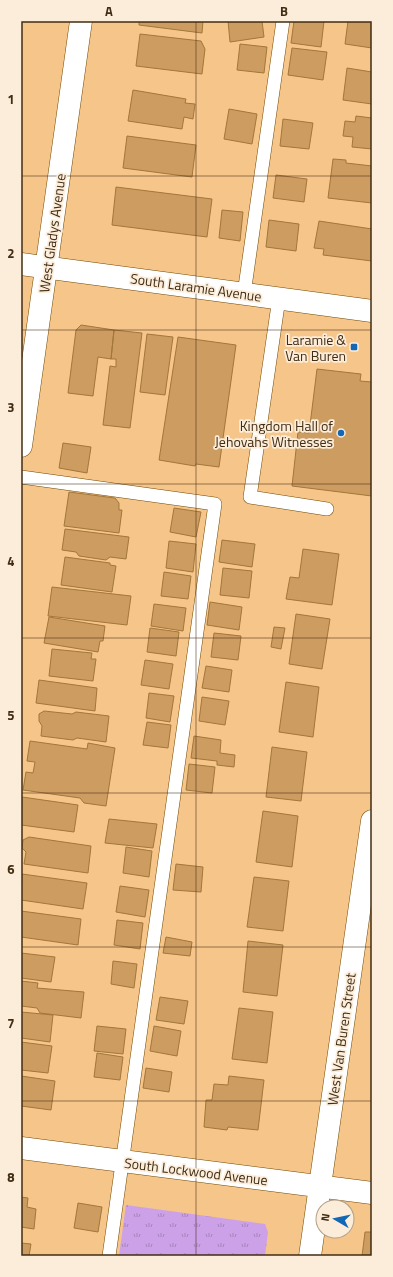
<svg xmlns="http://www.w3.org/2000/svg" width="393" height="1277" font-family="'Titillium Web',sans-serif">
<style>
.grass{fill:url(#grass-tufts)}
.building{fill:#cc9c61;stroke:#a3763a}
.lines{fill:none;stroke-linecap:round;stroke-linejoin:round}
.lane-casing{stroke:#734900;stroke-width:14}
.street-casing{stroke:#734900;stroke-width:23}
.secondary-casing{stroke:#734900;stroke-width:23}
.lane{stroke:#fff;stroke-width:13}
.street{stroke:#fff;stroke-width:22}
.secondary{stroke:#fff;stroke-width:22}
.grid{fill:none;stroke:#412d14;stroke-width:1;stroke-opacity:0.55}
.poi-dot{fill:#1268b6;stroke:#fceddb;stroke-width:1.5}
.labels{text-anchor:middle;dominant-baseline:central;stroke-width:3.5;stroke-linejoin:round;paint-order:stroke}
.street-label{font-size:14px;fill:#412d14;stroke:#fceddb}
.poi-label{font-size:14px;fill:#412d14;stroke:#fceddb;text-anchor:end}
.neatline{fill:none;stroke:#412d14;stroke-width:1.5}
.grid-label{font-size:13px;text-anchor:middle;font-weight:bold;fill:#412d14}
</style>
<defs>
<pattern id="grass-tufts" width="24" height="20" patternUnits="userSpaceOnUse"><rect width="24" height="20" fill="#cca1e8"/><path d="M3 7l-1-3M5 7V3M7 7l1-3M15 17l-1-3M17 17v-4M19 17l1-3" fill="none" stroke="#a784bb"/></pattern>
</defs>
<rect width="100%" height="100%" fill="#f6c589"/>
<path class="grass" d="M126 1205 265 1224 268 1232 265 1256H119Z"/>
<path class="building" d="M139 21H203L202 33 139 25Z
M228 21H262L264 37 230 42Z
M294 21H324L321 47 291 43Z
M348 21H372V48L345 44Z
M140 34 201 41 205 49 202 74 136 66Z
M240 44 267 47 264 73 237 70Z
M292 48 327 52 323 80 288 75Z
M347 68 372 72V104L343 100Z
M133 90 186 99 185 103 195 104 193 119 184 117 182 129 128 121Z
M229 109 257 114 252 144 224 139Z
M356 116 372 118V149L352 147 353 137 343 136 345 121 355 122Z
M283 119 313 123 309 149 280 146Z
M127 136 196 145 192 177 123 168Z
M333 159 346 160V163L372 166V203L328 198Z
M276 175 307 179 304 202 273 198Z
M116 187 212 199 207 237 112 225Z
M222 210 243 212 240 241 219 238Z
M269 220 299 224 296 251 266 247Z
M319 221 372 229V261L323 255 324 249 314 248Z
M81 325 114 330 111 359 98 357 93 396 68 393 76 330Z
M114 330 142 333 130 428 103 425 110 366 116 367V359H111Z
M147 334 173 337 165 395 140 392Z
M178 337 236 345 219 467 196 464 195 466 159 460Z
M317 369 361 374 360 381 372 382V496L292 486 298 432 309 433Z
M63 443 91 447 87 473 59 468Z
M69 492 115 498 119 503V510H122L119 533 64 526Z
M174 508 201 512 196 537 170 532Z
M65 529 129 537 126 559 110 557 106 560 79 556 76 552 62 550Z
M222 540 255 544 252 567 219 562Z
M169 541 196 544 193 572 166 568Z
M303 549 339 554 332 605 286 599 290 577 299 578Z
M65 557 110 563V565L116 566 112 592 61 585Z
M223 568 252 571 249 598 220 595Z
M164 572 191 576 188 599 161 596Z
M52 587 131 596 127 625 48 616Z
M210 602 242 607 239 630 207 625Z
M154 604 186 608 183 631 151 626Z
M296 614 330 619 322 669 289 664Z
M49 617 105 626 103 641H100L98 652 44 643Z
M274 627 285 628 281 649 271 647Z
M150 628 179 632 176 656 147 652Z
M214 633 241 636 238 660 211 657Z
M52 649 92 653 91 659H96L93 681 49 676Z
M145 660 173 664 169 689 141 685Z
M206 666 232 670 229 692 202 688Z
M39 680 97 688 95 711 36 703Z
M286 682 319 687 313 737 279 732Z
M149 693 174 696 170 722 146 718Z
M202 697 229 701 225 725 199 721Z
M44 711 72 714 76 712 109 716 106 742 77 738 73 740 41 736 42 726 39 721V714Z
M147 722 171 725 168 748 143 745Z
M194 736 221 740 220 753 235 755 234 767 217 765V761L191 758Z
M30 741 87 749 88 743 115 748 106 806 84 803 80 798 23 790 26 772 33 773 35 762 27 761Z
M272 747 307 752 301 801 266 797Z
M189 764 215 767 212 793 186 790Z
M22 797 78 805 74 832 21 825Z
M263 811 298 816 292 867 256 862Z
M109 819 157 824 153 848 105 843Z
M29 837 91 846 88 873 24 864 26 852 22 848 23 840Z
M126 847 152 851 149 877 123 873Z
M176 864 203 867 201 892 173 890Z
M22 874 87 883 83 909 21 900Z
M254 877 289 881 283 931 247 927Z
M120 886 149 890 145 917 116 912Z
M21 911 81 919 78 945 21 937Z
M117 920 143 923 140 949 114 945Z
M166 937 192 942 190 956 163 953Z
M248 941 283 945 277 996 243 992Z
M21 953 55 957 51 982 21 978Z
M113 961 137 964 134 988 111 984Z
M21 981 38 983 37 988 84 992 81 1018 40 1013 37 1008 21 1006Z
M160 997 188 1001 184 1024 156 1020Z
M239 1008 273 1012 267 1063 232 1059Z
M21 1012 53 1015 50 1042 21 1038Z
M97 1026 126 1029 123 1054 94 1051Z
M154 1026 181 1031 177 1056 150 1051Z
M21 1042 52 1046 48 1073 21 1070Z
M97 1053 123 1057 120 1080 94 1077Z
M146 1068 172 1072 169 1092 143 1088Z
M21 1076 55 1081 51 1110 21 1106Z
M229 1076 264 1080 258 1130 228 1127 227 1130 204 1127 206 1100H212L214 1084 228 1085Z
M21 1197 28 1198 27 1207 36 1209 34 1229 21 1227Z
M78 1203 102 1207 98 1232 74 1228Z
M365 1232H372V1256H362Z
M21 1243 31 1244 29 1256H21Z"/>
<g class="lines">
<defs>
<path id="lane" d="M244 294 283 21
M279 298 250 497 327 509
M21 477 215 504 109 1256"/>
<path id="street" d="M21 446 81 21
M21 1148 372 1193
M310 1256 372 821"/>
<path id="secondary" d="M21 264 372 311"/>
</defs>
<use href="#lane" class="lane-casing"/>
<use href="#street" class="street-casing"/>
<use href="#secondary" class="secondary-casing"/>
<use href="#lane" class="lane"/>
<use href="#street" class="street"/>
<use href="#secondary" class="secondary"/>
</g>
<path class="grid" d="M196 21V1256M21 176H372M21 330H372M21 484H372M21 638H372M21 793H372M21 947H372M21 1101H372"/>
<g class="poi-dot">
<rect x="350" y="343" width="8" height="8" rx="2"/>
<circle cx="341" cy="433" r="4"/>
</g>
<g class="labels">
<g class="street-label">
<text transform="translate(52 233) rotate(-82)">West Gladys Avenue</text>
<text transform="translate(196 287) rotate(8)">South Laramie Avenue</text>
<text transform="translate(341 1039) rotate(-82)">West Van Buren Street</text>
<text transform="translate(196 1171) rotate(7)">South Lockwood Avenue</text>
</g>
<g class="poi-label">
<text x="346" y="339">Laramie &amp;<tspan x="346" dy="16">Van Buren</tspan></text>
<text x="333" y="425">Kingdom Hall of<tspan x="333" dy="16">Jehovahs Witnesses</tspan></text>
</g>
</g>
<rect width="393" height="1277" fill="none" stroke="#fceddb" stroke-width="44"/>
<g transform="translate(335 1219) rotate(279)"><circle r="19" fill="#fceddb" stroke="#b1a08b"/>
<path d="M0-3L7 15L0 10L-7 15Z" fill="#1268b6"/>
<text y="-6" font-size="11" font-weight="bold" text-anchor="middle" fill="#412d14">N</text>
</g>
<rect x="22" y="22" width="349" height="1233" class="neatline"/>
<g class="grid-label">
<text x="109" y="16">A</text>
<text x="284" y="16">B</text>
<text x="11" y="104">1</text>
<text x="11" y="258">2</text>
<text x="11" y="412">3</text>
<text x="11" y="566">4</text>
<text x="11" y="720">5</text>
<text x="11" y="874">6</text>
<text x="11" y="1028">7</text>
<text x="11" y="1182">8</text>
</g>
</svg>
